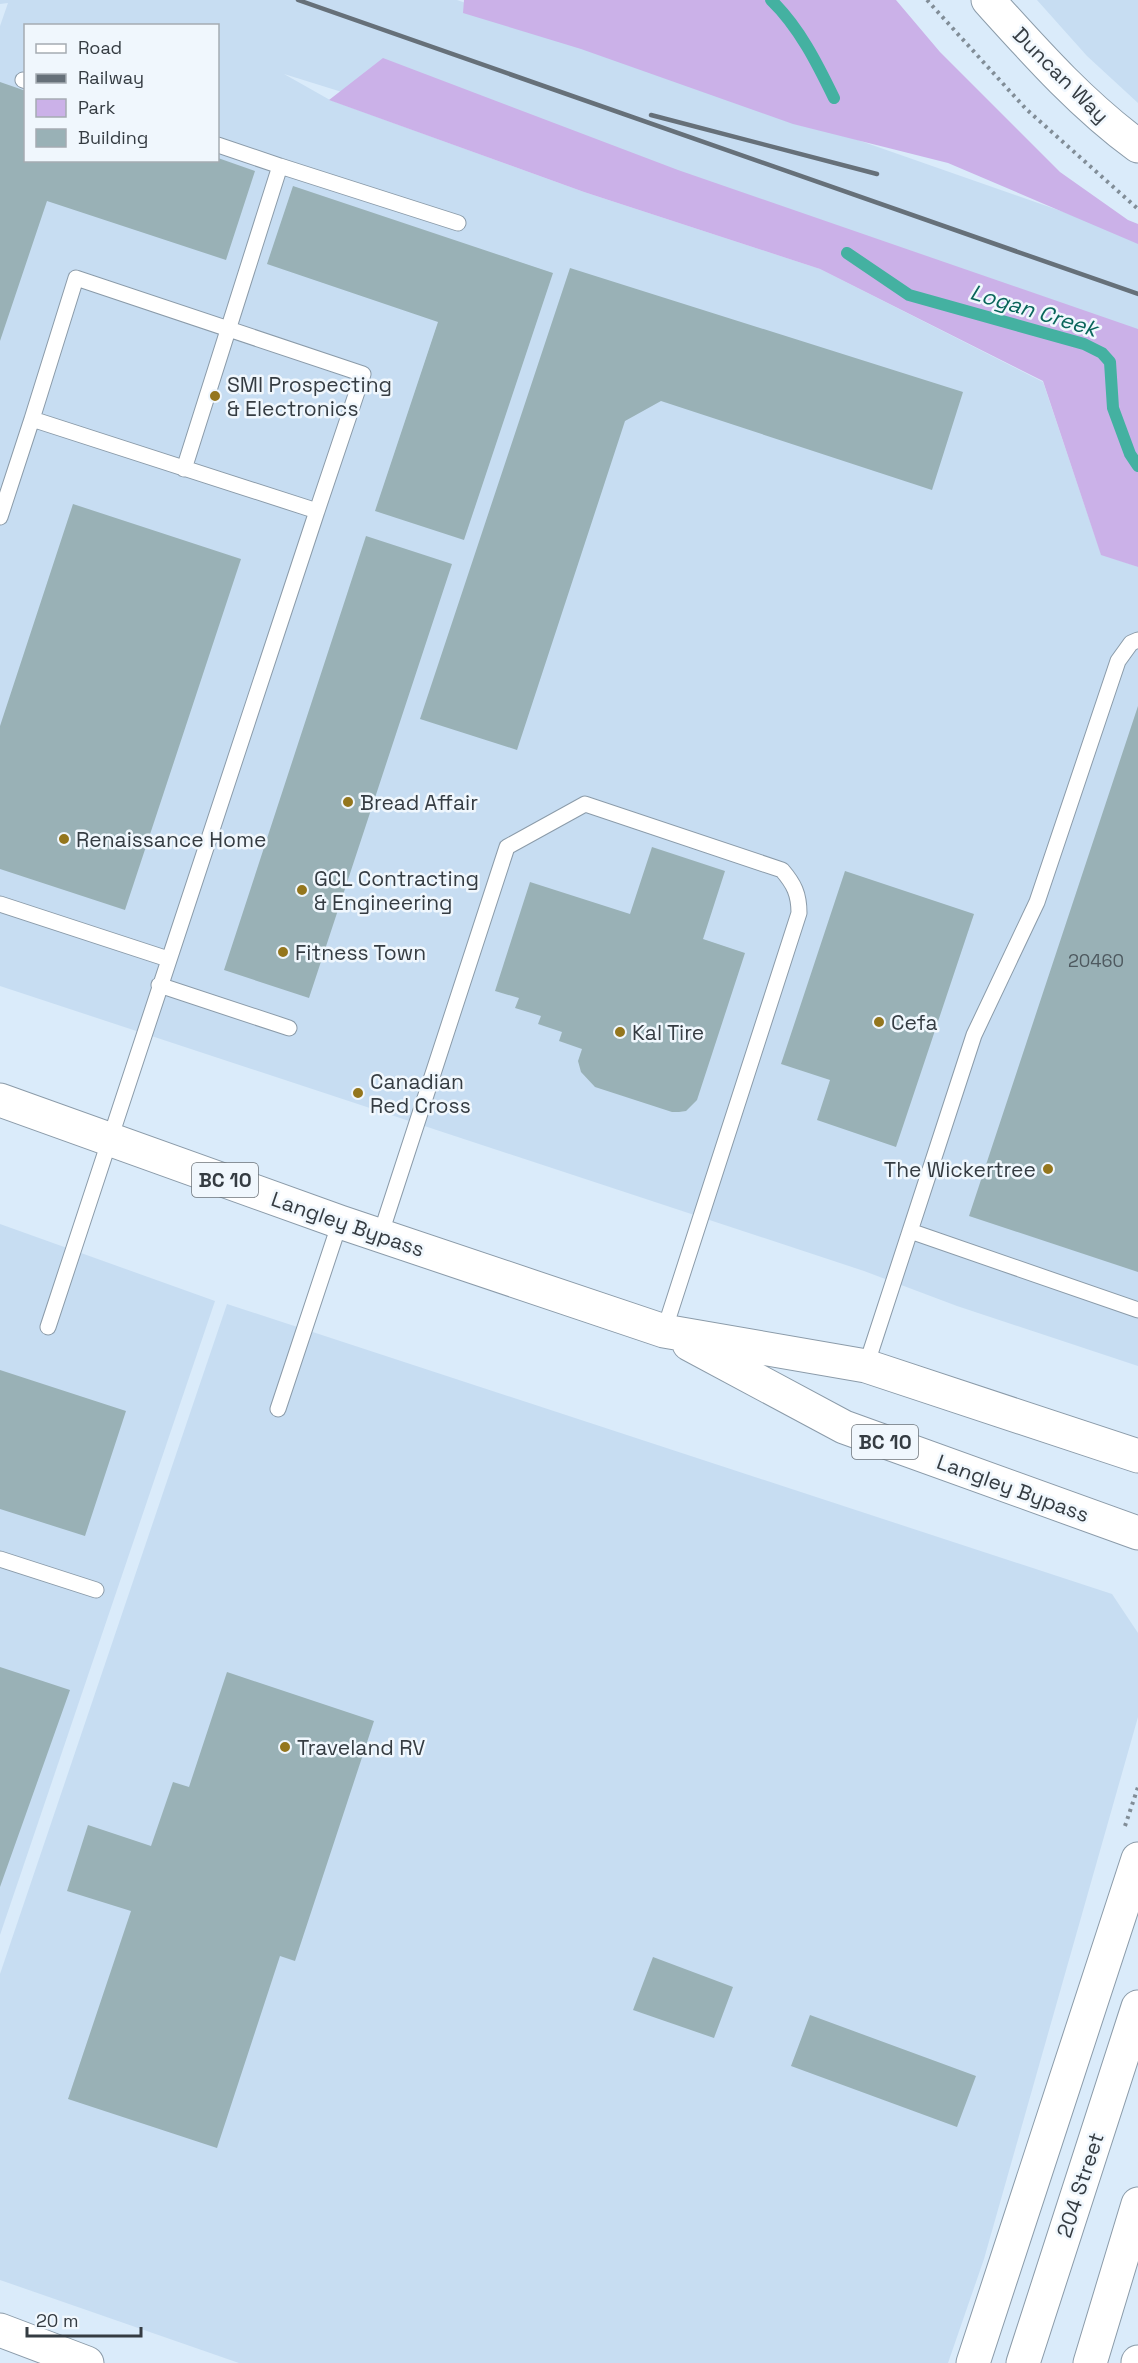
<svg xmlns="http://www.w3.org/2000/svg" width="1138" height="2363" font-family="'Space Grotesk',sans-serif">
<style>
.built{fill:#c7ddf2;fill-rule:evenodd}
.green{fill:#cbb1e8}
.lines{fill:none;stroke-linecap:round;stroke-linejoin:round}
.stream{stroke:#44b1a1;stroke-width:12}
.building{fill:#99b1b6}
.service-casing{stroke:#8b9ba9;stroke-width:17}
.tertiary-casing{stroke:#8b9ba9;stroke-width:35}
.secondary-casing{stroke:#8b9ba9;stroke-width:35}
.trunk-casing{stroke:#8b9ba9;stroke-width:35}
.path{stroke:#818d97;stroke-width:4;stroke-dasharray:3 4.5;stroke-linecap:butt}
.service{stroke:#fff;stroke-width:15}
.tertiary{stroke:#fff;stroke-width:33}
.secondary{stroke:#fff;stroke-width:33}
.trunk{stroke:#fff;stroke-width:33}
.rail{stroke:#667079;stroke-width:4.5}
.poi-dot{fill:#94761d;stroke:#f0f7fd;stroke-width:2}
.labels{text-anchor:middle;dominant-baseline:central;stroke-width:5;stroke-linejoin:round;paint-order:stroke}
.number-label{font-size:18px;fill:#4e595f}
.shield{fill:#f0f7fd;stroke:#6d747a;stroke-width:1.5}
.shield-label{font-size:20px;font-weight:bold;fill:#353c42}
.street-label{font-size:21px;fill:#353c42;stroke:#f0f7fd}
.poi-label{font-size:21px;fill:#353c42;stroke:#f0f7fd;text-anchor:start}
.water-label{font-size:22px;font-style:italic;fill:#09655a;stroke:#f0f7fd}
</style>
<rect width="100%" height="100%" fill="#daebfa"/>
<path class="built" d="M0 0H457L1138 238V339L284 74 330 100 584 192 820 269 1043 382 1101 554 1138 567V1366L957 1306 864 1271 0 986V26L8 3 0 4ZM26 26H218V160H26Z
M1037 0H1138V103L1087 56Z
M0 1224 215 1301 0 1935Z
M227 1304 1112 1594 1138 1633V1717L984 2259 948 2363H239L0 2280V1974Z"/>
<path class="green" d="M464 0H896L940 52 1060 172 1128 220 1138 224V244L948 163 793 124 581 49 463 13Z
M383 58 678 170 1138 329V567L1101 555 1043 381 820 269 584 192 329 100Z"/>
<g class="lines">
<path class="stream" d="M771 0C799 27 817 63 834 98
M847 253 909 295 1084 344 1102 353 1110 362 1113 408 1130 454 1138 466"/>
</g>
<path class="building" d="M0 82 26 91V160H218V158L255 171 226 260 47 201 0 341Z
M293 186 553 273 464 540 375 511 438 322 267 264Z
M570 268 963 392 932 490 661 401 625 421 517 750 420 719Z
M73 504 241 559 125 910 0 869V726Z
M366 536 452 564 309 998 224 970Z
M1138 706V1272L969 1216Z
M652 847 725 871 703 939 745 953 697 1100 686 1111 679 1112H672L595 1087 581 1072 578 1061 582 1049 559 1041 562 1032 538 1024 541 1016 515 1008 519 998 495 991 530 882 630 914Z
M845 871 974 914 896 1147 817 1120 830 1080 781 1064Z
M0 1370 126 1411 85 1536 0 1509Z
M0 1667 70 1690 0 1887Z
M227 1672 374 1721 295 1961 280 1956 217 2148 68 2099 131 1911 67 1891 88 1825 151 1846 173 1782 189 1787Z
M653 1957 733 1987 714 2038 633 2010Z
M810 2015 976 2076 957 2127 791 2066Z"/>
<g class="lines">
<defs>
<path id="service" d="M23 80 26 81
M218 145 280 166
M32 419 76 278 363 374 317 511
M184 469 280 166 458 223
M0 517 32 419 317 511 48 1327
M0 904 168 959
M159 985 289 1028
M910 1231 1138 1310
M380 1236 507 847 585 804 782 870C794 884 799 894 799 913L664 1331
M866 1366 974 1035 1037 902 1118 661 1131 643 1138 640
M278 1409 340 1222
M0 1559 96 1590"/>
<path id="tertiary" d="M988 0C1035 52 1081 104 1138 146
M0 2330 87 2363"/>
<path id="secondary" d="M1023 2363 1138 2007
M1090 2363 1138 2204"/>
<path id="trunk" d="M0 1100 340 1222 664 1331 866 1366 1138 1456
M689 1344 844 1427 1138 1533
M973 2363 1138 1859
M1138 2363V2362"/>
</defs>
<use href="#service" class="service-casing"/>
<use href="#tertiary" class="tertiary-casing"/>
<use href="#secondary" class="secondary-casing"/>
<use href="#trunk" class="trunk-casing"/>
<path class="path" d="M927 0 1026 109 1138 209
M1125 1826 1138 1787"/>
<use href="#service" class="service"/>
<use href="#tertiary" class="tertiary"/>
<use href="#secondary" class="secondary"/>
<use href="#trunk" class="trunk"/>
<path class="rail" d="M298 0 1138 294
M651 115 877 174"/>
</g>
<g class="poi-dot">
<circle cx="215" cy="396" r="6"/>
<circle cx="348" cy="802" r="6"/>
<circle cx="64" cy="839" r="6"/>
<circle cx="302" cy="890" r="6"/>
<circle cx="283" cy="952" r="6"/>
<circle cx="879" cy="1022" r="6"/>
<circle cx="620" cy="1032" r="6"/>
<circle cx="358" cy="1093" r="6"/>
<circle cx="1048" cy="1169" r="6"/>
<circle cx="285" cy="1747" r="6"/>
</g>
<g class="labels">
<g class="number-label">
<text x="1096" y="960">20460</text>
</g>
<g class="shield">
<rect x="192" y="1163" width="66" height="34" rx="4.5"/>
<rect x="852" y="1425" width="66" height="34" rx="4.5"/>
</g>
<g class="shield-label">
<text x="225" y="1180">BC 10</text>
<text x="885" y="1442">BC 10</text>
</g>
<g class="street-label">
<text transform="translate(1061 75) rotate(45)">Duncan Way</text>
<text transform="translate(348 1224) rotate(19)">Langley Bypass</text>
<text transform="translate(1013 1488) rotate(20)">Langley Bypass</text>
<text transform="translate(1080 2185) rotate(-72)">204 Street</text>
</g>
<g class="poi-label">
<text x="227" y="384">SMI Prospecting<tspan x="227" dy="24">&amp; Electronics</tspan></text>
<text x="360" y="802">Bread Affair</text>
<text x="76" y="839">Renaissance Home</text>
<text x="314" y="878">GCL Contracting<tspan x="314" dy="24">&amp; Engineering</tspan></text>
<text x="295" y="952">Fitness Town</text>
<text x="891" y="1022">Cefa</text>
<text x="632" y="1032">Kal Tire</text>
<text x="370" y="1081">Canadian<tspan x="370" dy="24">Red Cross</tspan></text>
<text x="1036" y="1169" text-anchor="end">The Wickertree</text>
<text x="297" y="1747">Traveland RV</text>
</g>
<g class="water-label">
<text transform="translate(1034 310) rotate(17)">Logan Creek</text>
</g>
</g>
<rect x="24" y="24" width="195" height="138" fill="#f0f7fd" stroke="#a5acb2" stroke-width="1.5"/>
<rect x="36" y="44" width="30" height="9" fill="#ffffff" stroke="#a5acb2" stroke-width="1.5"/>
<text x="78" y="54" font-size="18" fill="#353c42">Road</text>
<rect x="36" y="74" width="30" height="9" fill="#667079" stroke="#a5acb2" stroke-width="1.5"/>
<text x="78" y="84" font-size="18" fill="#353c42">Railway</text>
<rect x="36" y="99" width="30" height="18" fill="#cbb1e8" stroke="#a5acb2" stroke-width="1.5"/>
<text x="78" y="114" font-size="18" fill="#353c42">Park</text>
<rect x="36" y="129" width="30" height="18" fill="#99b1b6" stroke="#a5acb2" stroke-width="1.5"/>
<text x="78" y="144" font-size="18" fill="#353c42">Building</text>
<path d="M27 2327v9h114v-9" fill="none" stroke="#353c42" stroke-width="3"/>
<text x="36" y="2327" font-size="18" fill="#353c42" stroke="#f0f7fd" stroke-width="4.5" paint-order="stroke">20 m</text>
</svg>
